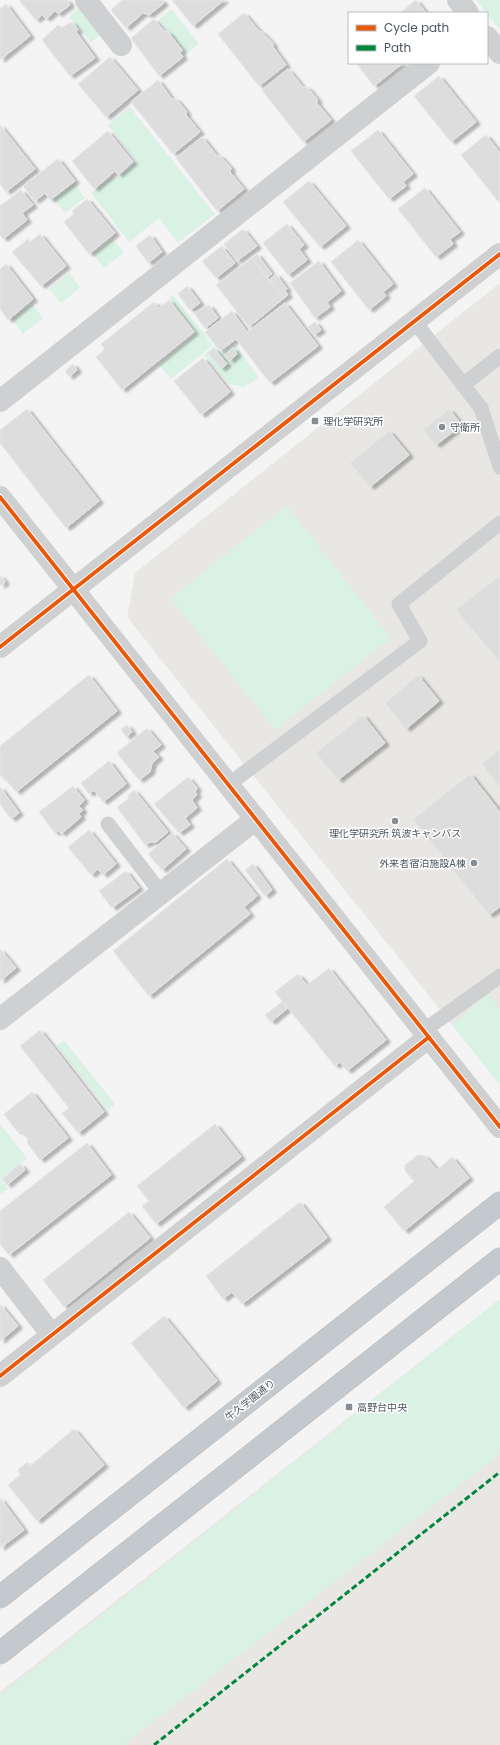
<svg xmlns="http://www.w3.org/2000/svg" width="500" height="1745" font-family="Poppins,'Noto Sans JP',sans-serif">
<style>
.commercial{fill:#e8e7e3}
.green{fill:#d9f2e3}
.building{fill:#ddddde;stroke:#e5e6e7;filter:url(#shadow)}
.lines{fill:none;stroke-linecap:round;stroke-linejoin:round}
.trunk-casing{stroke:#b9bec3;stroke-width:23}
.service{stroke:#ced0d2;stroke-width:15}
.minor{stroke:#ced0d2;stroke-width:22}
.tertiary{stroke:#ced0d2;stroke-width:22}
.trunk{stroke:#c4c9cd;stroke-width:22}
.quiet{stroke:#00873e;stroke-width:3;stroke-dasharray:6 3;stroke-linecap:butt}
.cycleway-casing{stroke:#fff;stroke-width:6}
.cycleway{stroke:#e8590c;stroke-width:4}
.poi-dot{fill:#868d94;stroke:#fff;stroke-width:1.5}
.labels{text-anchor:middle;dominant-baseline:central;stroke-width:3;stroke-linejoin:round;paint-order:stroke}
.poi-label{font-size:10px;fill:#4a5661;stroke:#fff;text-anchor:start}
.street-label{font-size:10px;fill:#4a5661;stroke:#fff}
</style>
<defs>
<filter id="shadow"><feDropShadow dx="4.5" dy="2.5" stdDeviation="1" flood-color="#0004"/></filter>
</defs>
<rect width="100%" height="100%" fill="#f4f4f4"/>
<path class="commercial" d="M500 283V1085L127 617 135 573Z
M500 1299V1745H0V1692Z"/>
<path class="green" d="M476 0H500V30Z
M80 7 102 34 91 42 69 17Z
M172 9 199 44 186 54 159 19Z
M130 107 215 214 178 243 159 218 129 242 91 193 113 176 116 179 137 162 108 125Z
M74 183 85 198 65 213 54 199Z
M113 239 124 253 104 268 93 254Z
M69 273 80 288 61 303 49 289Z
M173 295 213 345 171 379 159 365 197 333 169 298Z
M32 304 43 318 23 334 12 319Z
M236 345 259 378 243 387 229 384 204 355 214 346 221 354Z
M287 506 391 638 275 730 171 598Z
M488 994 500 1009V1085L452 1025Z
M64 1040 115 1104 108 1110 57 1046Z
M0 1124 27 1158 1 1179 8 1189 1 1194 0 1192Z
M500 1299V1454L123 1745H0V1696Z"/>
<path class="building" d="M19 0H67L70 5 58 14 55 11 46 19 42 15 36 20Z
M122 0H161L164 3 149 15 143 13 126 28 111 10Z
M172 0H224L193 26Z
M416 0 426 13H400Z
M6 4 30 36 0 60V9Z
M244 13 259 31 262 32 273 44V47L286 65 259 86 218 34Z
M154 19 164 31 168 32 182 50 180 53 183 57 159 76 131 38Z
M72 22 78 30 76 32 95 58 70 76 42 40 58 25 61 28Z
M110 57 138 90 106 117 78 84Z
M356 63H403L374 86Z
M288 69 303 87H307L317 99V103L331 120 303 142 262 90Z
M439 76 476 122 451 142 414 96Z
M158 80 172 99H176L186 111V115L200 132 173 154 131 102Z
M0 125 35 169 6 192 0 184Z
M378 130 413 174 403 182 406 186 389 199 351 151Z
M108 131 133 162 118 175 115 171 94 189 72 161Z
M486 135 500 153V200L498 201 461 155Z
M202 137 217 156H220L231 168 230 172 244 189 217 211 176 158Z
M58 159 75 181 50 200 45 193 35 201 23 186Z
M309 181 346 226 320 247 283 202Z
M425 188 460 232 450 239 453 244 436 257 398 209Z
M21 190 33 205 22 213 27 220 3 239 0 235V206Z
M87 199 115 233 89 254 64 222 74 214 72 211Z
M287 224 304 245 299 249 307 260 288 275 263 243Z
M243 229 257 246 237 261 224 244Z
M40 234 66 266 41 286 12 252 28 239 30 242Z
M150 235 162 252 148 263 136 246Z
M358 240 393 284 383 292 386 296 369 310 331 262Z
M222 246 235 263 216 278 202 261Z
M257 254 272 274 266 278 252 258Z
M252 258 284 298 249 327 216 285Z
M319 261 341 291 327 302 330 307 315 318 290 283Z
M6 264 33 299 8 320 0 309V269Z
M276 274 287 289 285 291 288 295 284 298 269 280Z
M187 286 200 303 190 310 178 294Z
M169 300 194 332 122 390 96 357 105 349 101 344 154 302 159 308Z
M285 303 318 346 270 383 236 339 220 351 205 332 232 311 247 332Z
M209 305 218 318 205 328 194 313Z
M315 322 321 330 314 335 308 327Z
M214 348 227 364 221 369 208 353Z
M233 348 237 354 230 361 225 355Z
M203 358 230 392 201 415 174 381Z
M73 364 77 370 69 377 65 371Z
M27 409 99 501 66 528 0 443V430Z
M449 409 462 425 436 445 423 430Z
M389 431 409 455 370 487 350 463Z
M0 575 5 582 0 586Z
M500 575V660L499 661 456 610Z
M89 675 117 711 16 792 2 775 0 777V746Z
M418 675 439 701 406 729 385 703Z
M363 715 385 743 338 780 316 753Z
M127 725 132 732 126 737 121 729Z
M147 728 161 745 153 751 159 757 152 763 150 772 139 780 117 753Z
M500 749V787L482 764Z
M109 761 126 784 103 802 94 790 89 794 81 783Z
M470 774 500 812V907L489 915 413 819Z
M188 777 197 788 195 792 197 795 192 800 197 808 185 818 190 825 179 833 154 804Z
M73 786 84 800 79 806 83 810 79 814 81 817 61 834 59 830 55 833 39 812Z
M0 787 19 813 11 819 0 804Z
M134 790 168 832 156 842H150L145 845 117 807 128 799 129 795Z
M89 830 116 864 103 875 98 869 91 875 68 847Z
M172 833 186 849 162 870 148 854Z
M227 859 257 896 244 907 250 914 149 996 113 951Z
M253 864 272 890 265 896 245 870Z
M126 871 139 888 112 908 99 891Z
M0 949 16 968 0 981Z
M329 968 386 1040 347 1071 340 1062 335 1066 275 992 298 974 307 985Z
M283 1001 288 1008 271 1022 265 1015Z
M40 1030 104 1112 78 1133 62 1113 69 1108 20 1046Z
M32 1092 68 1138 40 1160 27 1143 28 1139 21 1131H17L4 1114Z
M215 1124 241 1157 156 1224 142 1206 149 1201 137 1186Z
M87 1143 111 1175 9 1255 0 1244V1211Z
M418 1155 425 1156 437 1170 452 1157 469 1178 404 1231 384 1207 414 1181 405 1171V1165Z
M20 1164 25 1170 7 1185 2 1179Z
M300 1202 327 1238 242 1304 232 1292 223 1299 206 1276Z
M129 1212 150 1238 64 1307 43 1280Z
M0 1304 18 1326 0 1341Z
M164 1316 217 1381 184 1408 131 1343Z
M74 1429 104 1465 37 1521 8 1485 20 1475 18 1470 27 1462 30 1466Z
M0 1498 24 1530 0 1548Z"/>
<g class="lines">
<defs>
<path id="trunk" d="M0 1597 500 1203
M0 1653 500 1259"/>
</defs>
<use href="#trunk" class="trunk-casing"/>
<path class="service" d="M415 322 481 408 500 467
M463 385 500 356
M228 785 420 641 399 604 500 523
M108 824 161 893
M423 1031 500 976"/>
<path class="minor" d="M86 0 121 45
M458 0 468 13
M487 37 500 53
M0 401 429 63
M0 1019 256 819
M0 1268 52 1335
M0 1376 429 1037"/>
<path class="tertiary" d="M0 497 500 1127
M0 647 500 254"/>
<use href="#trunk" class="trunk"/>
<path class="quiet" d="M154 1745 500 1472"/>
<defs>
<path id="cycleway" d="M0 497 500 1127
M0 647 500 254
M0 1376 429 1037"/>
</defs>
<use href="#cycleway" class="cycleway-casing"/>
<use href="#cycleway" class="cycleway"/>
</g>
<g class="poi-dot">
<rect x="311" y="417" width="8" height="8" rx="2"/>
<circle cx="442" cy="427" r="4"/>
<circle cx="395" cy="821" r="4"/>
<circle cx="474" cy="863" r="4"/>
<rect x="345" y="1403" width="8" height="8" rx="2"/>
</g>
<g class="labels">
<g class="poi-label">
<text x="323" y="421">理化学研究所</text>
<text x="450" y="427">守衛所</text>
<text x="395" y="833" text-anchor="middle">理化学研究所 筑波キャンパス</text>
<text x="466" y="863" text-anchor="end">外来者宿泊施設A棟</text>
<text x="357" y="1407">高野台中央</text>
</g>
<g class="street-label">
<text transform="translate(250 1400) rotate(-38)">牛久学園通り</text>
</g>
</g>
<rect x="348" y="12" width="140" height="52" fill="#ffffff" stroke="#b7bbc0"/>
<rect x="356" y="25" width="20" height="6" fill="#e8590c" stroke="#b7bbc0"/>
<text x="384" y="32" font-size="12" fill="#4a5661">Cycle path</text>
<rect x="356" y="45" width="20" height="6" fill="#00873e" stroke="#b7bbc0"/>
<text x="384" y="52" font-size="12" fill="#4a5661">Path</text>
</svg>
